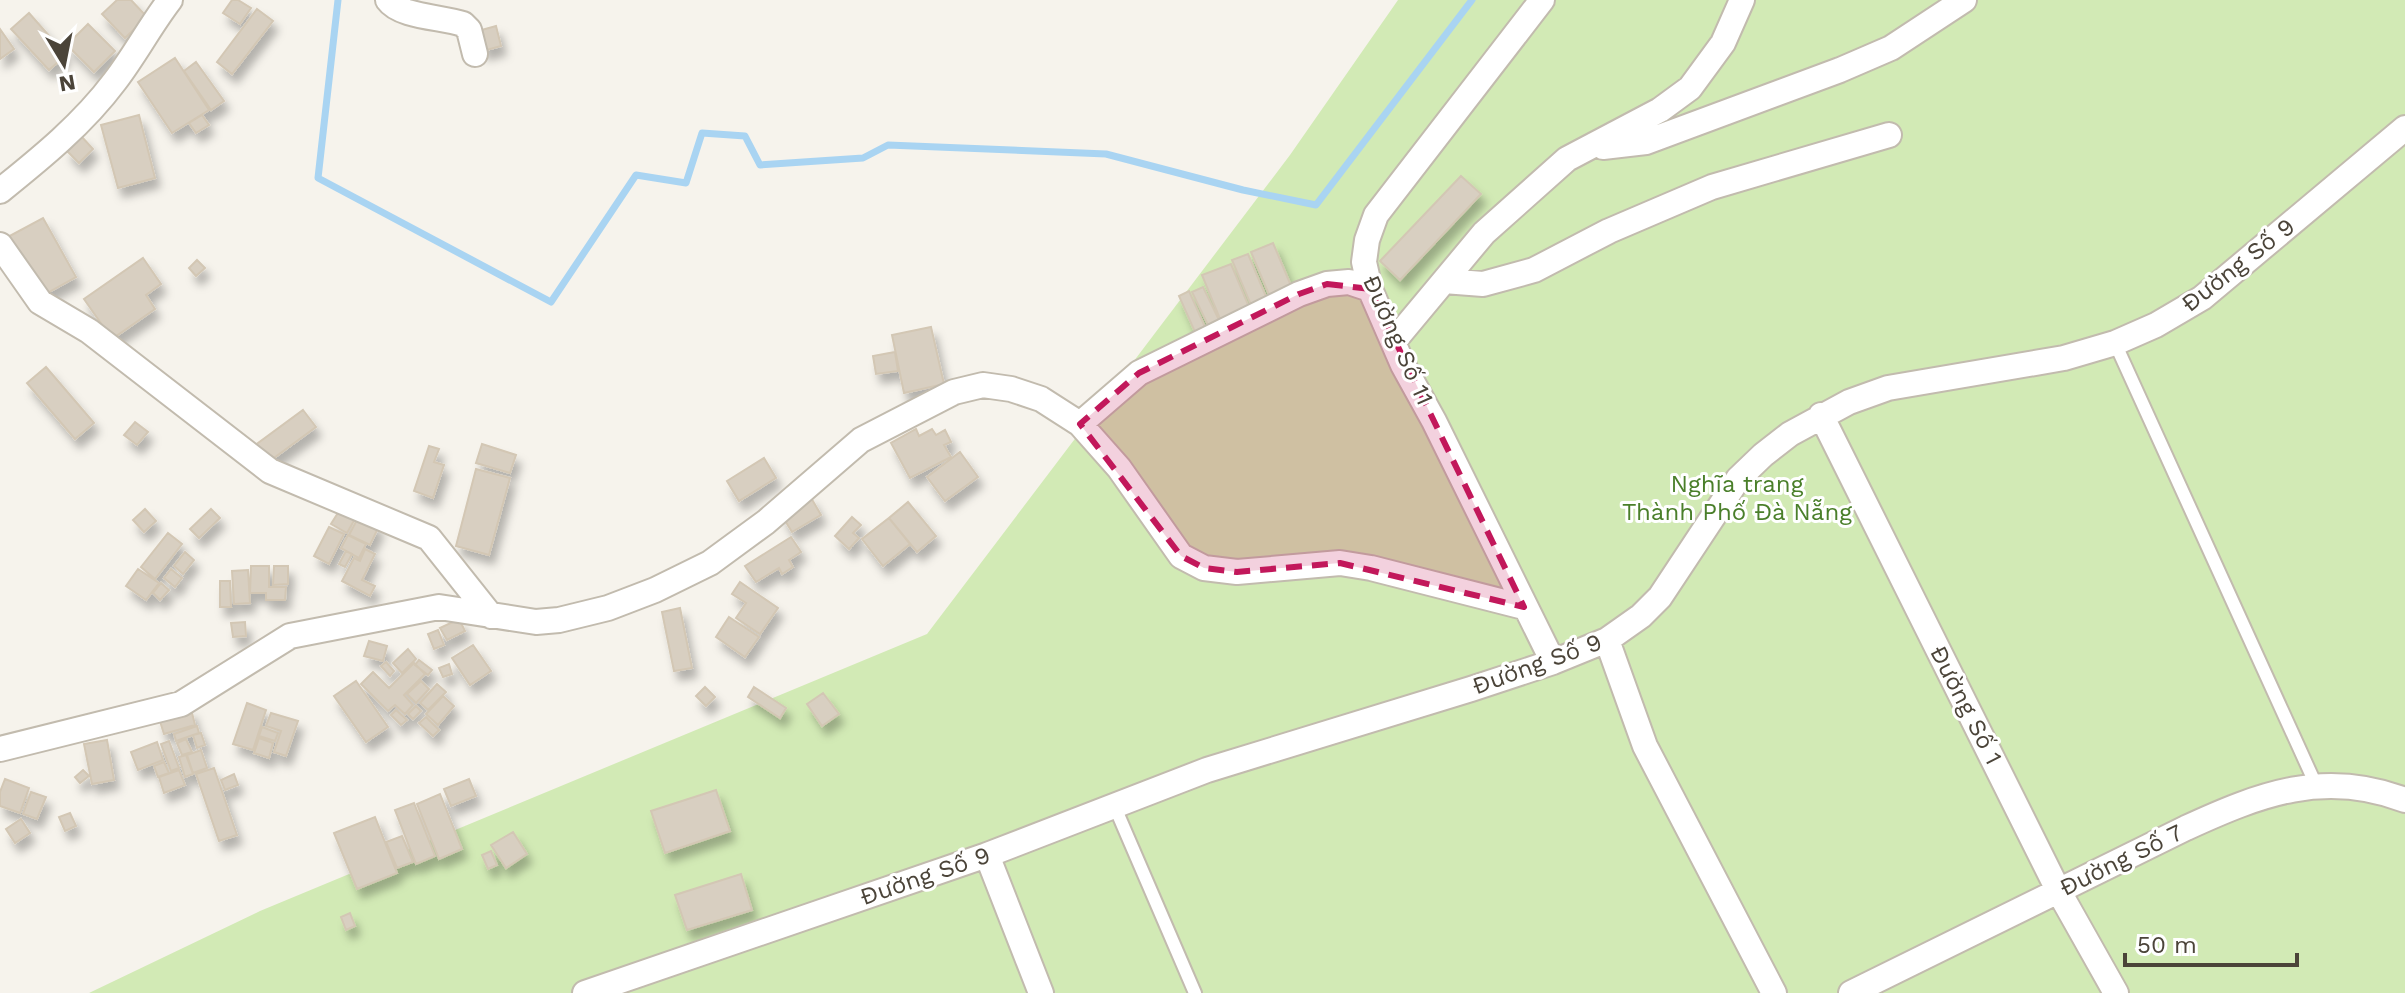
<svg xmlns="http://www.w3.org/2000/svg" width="2405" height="993" font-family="'Work Sans',sans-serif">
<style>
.green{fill:#d2eab5}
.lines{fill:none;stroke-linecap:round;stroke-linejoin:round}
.stream{stroke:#a9d4f2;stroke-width:7}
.building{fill:#d8cfc1;stroke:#d3c7b4;stroke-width:2;filter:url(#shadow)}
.service-casing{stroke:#c2bbae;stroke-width:16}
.minor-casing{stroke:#c2bbae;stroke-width:28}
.service{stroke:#fff;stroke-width:12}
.minor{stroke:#fff;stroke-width:24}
.marked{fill:#c2185b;fill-opacity:0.2;stroke:#c2185b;stroke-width:6;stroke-dasharray:16 10;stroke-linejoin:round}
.labels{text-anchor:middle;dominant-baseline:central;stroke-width:6;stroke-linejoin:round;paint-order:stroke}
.street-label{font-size:24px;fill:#4b4439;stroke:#fff}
.park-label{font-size:24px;fill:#4a7f2a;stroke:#fff}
</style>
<defs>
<filter id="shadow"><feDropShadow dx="5" dy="9" stdDeviation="4" flood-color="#0004"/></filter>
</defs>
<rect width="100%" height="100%" fill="#f6f3ec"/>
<path class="green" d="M1398 0H2405V993H89L260 911 927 634 1290 155Z"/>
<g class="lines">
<path class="stream" d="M338 0 318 178 551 302 636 175 686 183 702 133 745 136 760 165 863 158 888 145 1106 154 1243 190 1316 205 1472 0"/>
</g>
<path class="building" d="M117 0H131L147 17 125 38 102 14Z
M232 0H238L251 8 240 24 223 13Z
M257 9 273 21 232 74 217 62Z
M29 13 66 55 49 70 11 29Z
M88 24 115 51 94 72 67 45Z
M496 26 501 46 483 51 478 31Z
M0 29 14 49 0 59Z
M175 58 209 110 172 133 138 82Z
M196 62 224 101 211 110 184 71Z
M139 115 155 178 118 188 101 125Z
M202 115 209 125 196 133 189 123Z
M81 136 93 149 79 163 66 150Z
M1461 176 1481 194 1400 280 1380 261Z
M43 218 76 277 40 297 6 238Z
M1273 243 1292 288 1270 297 1251 252Z
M1248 254 1267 299 1251 305 1232 260Z
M143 258 161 284 146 295 155 309 112 339 84 299Z
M197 260 205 268 196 276 189 268Z
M1231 264 1249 307 1220 319 1202 275Z
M1203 287 1219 320 1208 325 1192 292Z
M1189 291 1205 327 1195 332 1179 296Z
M931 327 944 384 904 393 892 335Z
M895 352 898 371 876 374 873 356Z
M46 367 94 423 75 439 27 383Z
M303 410 316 427 267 463 254 446Z
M135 422 148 432 137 445 124 435Z
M916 429 919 436 932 429 936 435 945 430 951 442 944 445 951 457 910 478 891 443Z
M482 444 516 455 510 473 476 463Z
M429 446 439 449 434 462 444 465 433 498 414 491Z
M960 452 978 477 945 501 927 477Z
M764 458 776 478 739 501 727 481Z
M476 469 510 478 489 555 456 546Z
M810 496 821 515 792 532 781 514Z
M908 502 936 536 917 552 889 518Z
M341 508 356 517 347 533 331 524Z
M145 509 156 521 144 532 133 520Z
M211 509 220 518 199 538 190 529Z
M359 516 379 526 370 545 349 535Z
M852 517 861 525 853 533 859 538 849 549 835 536Z
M889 518 910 544 883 566 862 539Z
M329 527 344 534 329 564 314 556Z
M168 533 182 544 155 579 141 567Z
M348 535 366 544 359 558 341 548Z
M791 537 801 552 789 560 793 567 782 574 779 568 756 582 745 566Z
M365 549 375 554 362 580 375 586 370 596 342 581 354 558 360 561Z
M346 551 352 554 345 567 339 564Z
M185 552 194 560 183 574 174 566Z
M251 566H269V587H286L285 600H266V593H250Z
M274 566H288V584L273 585Z
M138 569 159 583 146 600 126 586Z
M171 569 182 578 175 587 164 578Z
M248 570 250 603 234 604 232 571Z
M220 581H230L231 607H220Z
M740 582 778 608 760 634 736 618 746 603 732 594Z
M161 583 169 590 160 600 153 593Z
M680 608 692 668 674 671 662 612Z
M729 617 759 637 745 657 716 637Z
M459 619 465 631 447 640 440 628Z
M245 622 246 636 233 637 231 623Z
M438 630 444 645 434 649 428 634Z
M369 641 387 646 383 661 364 656Z
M473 645 491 671 470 685 452 658Z
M408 649 416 659 402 673 393 663Z
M419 660 432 670 428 675 415 665Z
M386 662 394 671 390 676 381 666Z
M414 663 425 674 404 695 413 705 405 714 395 705 388 711 361 684 373 672 389 688Z
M449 664 452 674 443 677 439 668Z
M356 681 388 727 366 742 334 696Z
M421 681 429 689 416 703 407 694Z
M437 684 446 692 428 710 420 703Z
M705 687 715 697 706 706 696 696Z
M754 687 786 708 780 718 748 697Z
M823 693 839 714 822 726 807 704Z
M443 696 454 706 438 725 426 714Z
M247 703 266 710 253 750 233 744Z
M416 706 421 711 413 719 408 714Z
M191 709 195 725 164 734 159 718Z
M396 710 407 720 401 725 391 715Z
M271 713 298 721 286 756 274 752 281 731 266 726Z
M426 717 439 730 433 736 419 723Z
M197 726 199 733 176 741 174 734Z
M262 727 278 733 275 741 259 736Z
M201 733 205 745 197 748 193 735Z
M259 738 273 743 269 758 254 753Z
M186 739 192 752 182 755 177 743Z
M107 740 114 780 92 784 84 744Z
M169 741 179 768 171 771 161 744Z
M157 742 163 760 138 770 131 752Z
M201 750 207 768 193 773 187 755Z
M186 755 193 774 185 777 179 757Z
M164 762 169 773 158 777 154 766Z
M214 768 237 835 219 841 196 774Z
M83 770 89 776 80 783 75 777Z
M179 770 185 785 164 793 159 777Z
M234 774 238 785 225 790 221 780Z
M5 779 29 788 20 813 0 806V792Z
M469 779 476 796 451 806 444 789Z
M716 790 730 831 665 853 651 811Z
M31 792 46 797 37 819 23 814Z
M440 794 462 849 439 859 417 804Z
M414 803 435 856 416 864 395 810Z
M70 813 76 826 65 831 59 817Z
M375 817 397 873 357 889 334 833Z
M21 819 30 833 15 843 6 829Z
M513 832 527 854 506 868 491 845Z
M402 836 413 862 397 868 386 842Z
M491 851 497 865 488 869 482 855Z
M741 874 752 910 687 930 675 895Z
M350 913 355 926 346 930 341 917Z"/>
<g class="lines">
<defs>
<path id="service" d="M2115 343 2316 785
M1114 805 1195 993"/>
<path id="minor" d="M388 0C400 17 443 17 463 24L469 30 475 54
M1542 0 1376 215 1367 240 1364 262 1370 289 1403 365 1434 421 1553 662
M1603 147 1646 142 1840 70 1891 48 1964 0
M0 191C41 158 83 124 115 81 135 55 150 26 170 0
M0 245 40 302 89 331 270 471 429 538 491 616
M1444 281 1483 284 1534 270 1609 231 1712 187 1889 135
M1394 341 1484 233 1567 159 1660 110 1690 88 1723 43 1742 0
M1821 415 2058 890 2116 993
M1080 424 1139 373 1299 294 1327 284 1349 282 1370 289
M1607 640 1645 746 1774 993
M0 749 181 704 290 636 439 607 536 622 559 620 608 608 655 590 710 563 766 522 861 440 954 392 983 385 1011 389 1041 399 1080 424 1119 468 1181 556 1204 568 1237 572 1340 563 1371 568 1524 607
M987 855 1041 993
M585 993 987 855 1207 770 1471 689 1553 662 1607 640 1641 616 1660 597 1738 479 1763 455 1790 434 1849 402 1888 388 2064 358 2115 343 2156 325 2202 298 2405 128
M1851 993 2186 828C2260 794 2324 769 2405 800"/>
</defs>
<use href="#service" class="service-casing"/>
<use href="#minor" class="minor-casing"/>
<use href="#service" class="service"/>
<use href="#minor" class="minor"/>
</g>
<path class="marked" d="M1327 284 1370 289 1524 607 1340 563 1237 572 1204 568 1181 556 1080 424 1139 373 1299 294Z"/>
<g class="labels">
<g class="street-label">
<text transform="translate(2238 265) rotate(-38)">Đường Số 9</text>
<text transform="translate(1398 340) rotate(66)">Đường Số 11</text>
<text transform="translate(1537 664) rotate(-20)">Đường Số 9</text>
<text transform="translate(1966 705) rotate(63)">Đường Số 1</text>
<text transform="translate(2121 860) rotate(-26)">Đường Số 7</text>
<text transform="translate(925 876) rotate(-19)">Đường Số 9</text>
</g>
<g class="park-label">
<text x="1737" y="484">Nghĩa trang<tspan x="1737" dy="28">Thành Phố Đà Nẵng</tspan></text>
</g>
</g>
<g transform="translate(64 64) rotate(170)" stroke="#ffffff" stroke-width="6" paint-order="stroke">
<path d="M0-6L14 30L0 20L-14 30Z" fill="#4b4439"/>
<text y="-12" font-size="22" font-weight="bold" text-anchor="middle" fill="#4b4439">N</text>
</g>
<path d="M2125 953v12h172v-12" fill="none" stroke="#4b4439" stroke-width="4"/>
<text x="2137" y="953" font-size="24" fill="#4b4439" stroke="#ffffff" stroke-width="6" paint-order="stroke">50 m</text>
</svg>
